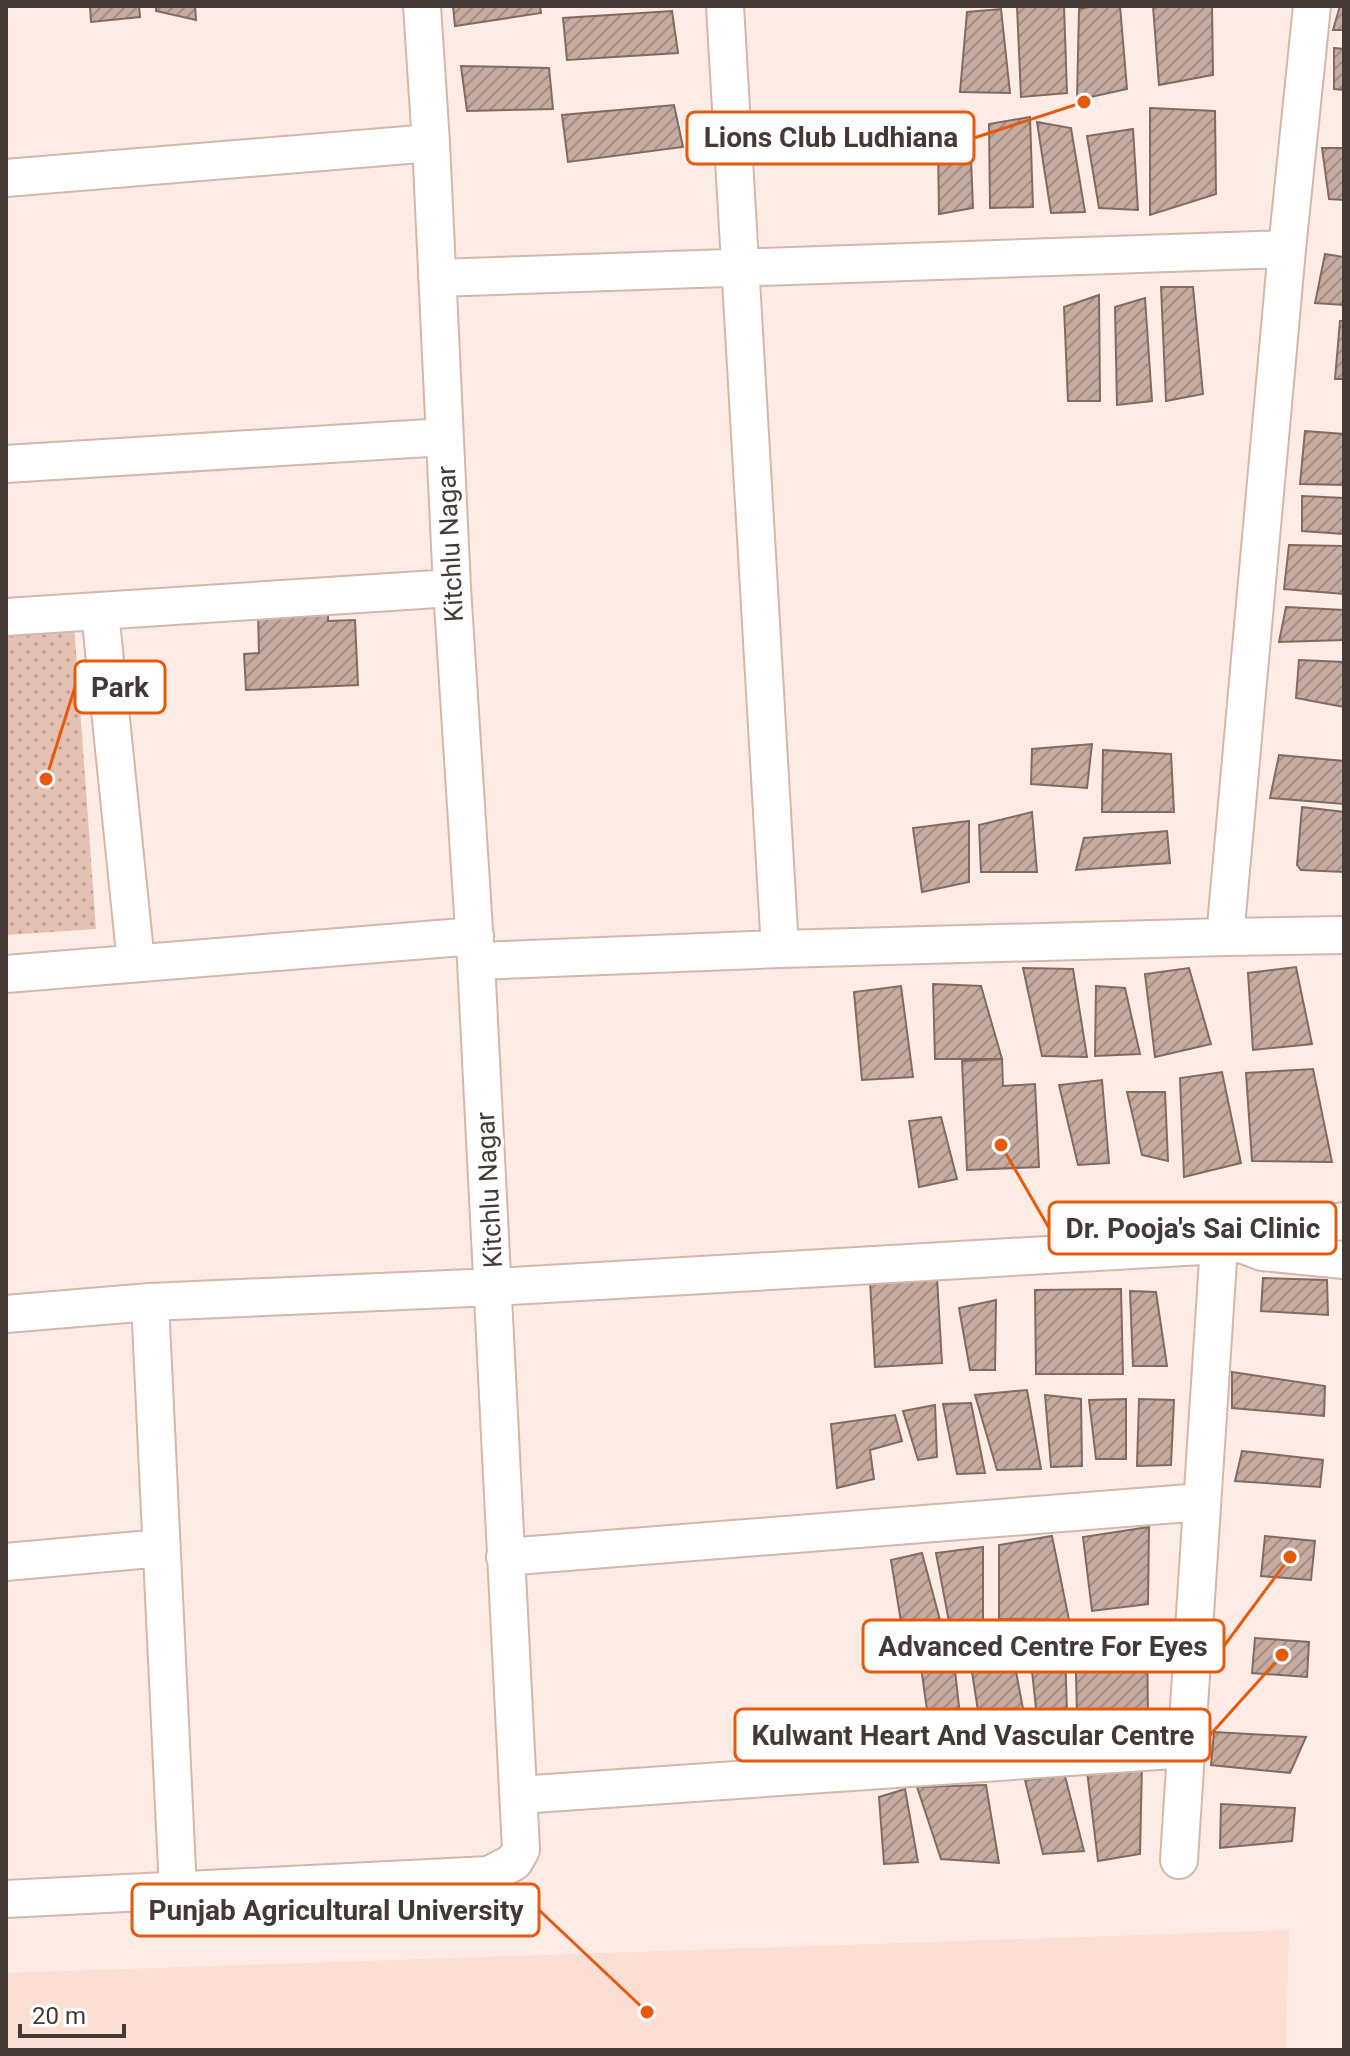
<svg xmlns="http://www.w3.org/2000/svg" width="1350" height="2056" font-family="Roboto,sans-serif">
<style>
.built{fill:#fcdfd4}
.park{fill:url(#park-dots)}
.building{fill:url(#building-hatch);stroke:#836a61;stroke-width:2}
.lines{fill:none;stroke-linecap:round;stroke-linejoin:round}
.minor-casing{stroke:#d3b7ad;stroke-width:40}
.minor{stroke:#fff;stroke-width:36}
.labels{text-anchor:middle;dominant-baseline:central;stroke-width:7;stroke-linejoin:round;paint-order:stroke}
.street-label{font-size:26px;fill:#443935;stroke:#fff}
.leader{fill:none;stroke:#e8590c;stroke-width:3}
.callout-dot{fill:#e8590c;stroke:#fff;stroke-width:3}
.callout{fill:#fff;stroke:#e8590c;stroke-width:3}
.callout-label{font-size:28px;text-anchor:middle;font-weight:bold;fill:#443935}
</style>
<defs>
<pattern id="park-dots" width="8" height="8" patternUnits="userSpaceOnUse" patternTransform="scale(2)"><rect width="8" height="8" fill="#e5c1b3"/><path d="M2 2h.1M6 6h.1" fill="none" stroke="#bb9e92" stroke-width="1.8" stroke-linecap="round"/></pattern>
<pattern id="building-hatch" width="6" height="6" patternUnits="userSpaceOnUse" patternTransform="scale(2)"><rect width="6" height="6" fill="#c6aba1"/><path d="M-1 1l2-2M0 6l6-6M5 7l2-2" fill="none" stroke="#a28c84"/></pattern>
</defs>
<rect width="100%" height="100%" fill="#fdebe5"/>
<path class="built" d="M1289 1930 1286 2050H6V1973Z"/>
<path class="park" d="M74 625 96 929 6 935V629Z"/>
<path class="building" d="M90 6H139L140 17 91 22Z
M156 6H195L196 20 156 11Z
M453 6H540L541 13 455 26Z
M1017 6H1064L1067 93 1021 97Z
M1093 6H1120L1127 89 1077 100 1079 9Z
M1153 6H1212L1213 75 1159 85Z
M1340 6H1344V30H1333Z
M1001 9 1010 93 960 92 967 12Z
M672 11 678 53 567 60 563 18Z
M1334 48 1344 49V90L1334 89Z
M461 66 549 68 553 109 467 111Z
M674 105 683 147 568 162 562 115Z
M1150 108 1215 111 1216 194 1150 215Z
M1030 117 1033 207 990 208 989 124Z
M1037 122 1071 128 1085 212 1051 213Z
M1133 129 1138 210 1099 208 1087 136Z
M970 135 973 208 939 214 938 146Z
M1322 148H1344V200L1329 199Z
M1325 254 1344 257V305L1315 303Z
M1161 287H1193L1203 394 1166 401Z
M1099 295 1100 401H1068L1064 307Z
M1145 298 1152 401 1117 405 1115 307Z
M1340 321H1344V379H1335Z
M1305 431 1344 434V485L1300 484Z
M1302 496 1344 498V534L1302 531Z
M1289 545 1344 546V594L1284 589Z
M1286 607 1344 610V640L1279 642Z
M328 609V621L355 620 358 685 246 690 244 654 259 653 258 612Z
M1299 660 1344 662V707L1296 698Z
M1092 744 1087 788 1031 784 1032 749Z
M1103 750 1171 754 1174 812H1102Z
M1279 755 1344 761V804L1270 798Z
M1302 807 1344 812V872L1301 870 1297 865Z
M1032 812 1037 872H981L979 825Z
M969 821V882L922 892 913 828Z
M1167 831 1170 863 1076 870 1084 838Z
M1296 967 1312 1044 1253 1050 1248 973Z
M1023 968 1073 969 1087 1057 1042 1056Z
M1189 968 1211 1044 1155 1057 1145 974Z
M933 984 981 986 1002 1059H935Z
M901 986 913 1077 862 1080 854 992Z
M1096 986 1125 988 1140 1054 1095 1056Z
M1002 1059 1003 1086 1035 1084 1039 1167 967 1170 962 1061Z
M1313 1069 1332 1162 1252 1161 1246 1073Z
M1222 1072 1241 1163 1184 1177 1180 1078Z
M1102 1080 1109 1163 1078 1165 1059 1085Z
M1127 1092H1165L1168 1161 1142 1155Z
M941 1117 957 1179 919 1187 909 1121Z
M937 1278 942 1363 875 1367 870 1282Z
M1263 1278 1327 1280 1328 1315 1261 1311Z
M1121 1289 1123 1374H1036L1035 1290Z
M1130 1291 1156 1292 1167 1366H1133Z
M996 1300 995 1370H970L959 1308Z
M1232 1372 1325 1386 1324 1416 1232 1408Z
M1027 1390 1041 1469 997 1470 975 1395Z
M1045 1395 1081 1399 1082 1466 1051 1467Z
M1126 1399V1459H1096L1089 1400Z
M1139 1399 1174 1400 1171 1465 1137 1466Z
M971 1403 985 1473 957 1474 943 1404Z
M935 1405 937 1457 918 1460 903 1411Z
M895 1415 902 1441 870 1450 874 1479 837 1488 831 1424Z
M1242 1451 1323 1460 1320 1487 1235 1481Z
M1149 1527 1148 1604 1092 1611 1083 1537Z
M1052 1536 1069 1620 999 1619V1545Z
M1265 1536 1315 1541 1311 1580 1261 1576Z
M983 1547V1628L950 1627 936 1553Z
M922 1553 944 1635 902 1628 891 1560Z
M1075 1637H1147L1148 1715 1077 1713Z
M1255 1638 1309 1642 1307 1677 1252 1673Z
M1010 1640 1024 1714 979 1717 968 1646Z
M952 1644 960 1715 927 1710 918 1645Z
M1065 1650 1067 1713 1037 1717 1030 1653Z
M1214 1732 1306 1737 1290 1773 1211 1765Z
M1142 1763 1140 1854 1098 1861 1087 1771Z
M1065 1776 1084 1851 1043 1854 1025 1780Z
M986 1785 999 1863 941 1859 917 1787Z
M905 1789 918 1862 884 1864 879 1797Z
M1221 1804 1295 1808 1292 1841 1220 1848Z"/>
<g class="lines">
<defs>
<path id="minor" d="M725 6 780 949
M1312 6 1287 249 1225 937 1344 935
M6 178 431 143
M437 278 1287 249
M6 464 444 437
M100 612 136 963
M6 617 452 588
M476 961 780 949 1225 937
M6 974 475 936
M1241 1244 1262 1252 1344 1260
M150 1302 178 1891
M6 1314 150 1302 494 1287 1219 1245 1239 1244 1299 1227 1344 1221
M505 1557 1202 1502
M6 1562 162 1548
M519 1795 1187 1749
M1179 1860 1219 1245
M6 1899 489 1875 514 1862 521 1850 476 961 452 588 431 143 422 6"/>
</defs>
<use href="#minor" class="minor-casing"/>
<use href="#minor" class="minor"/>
</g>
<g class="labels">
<g class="street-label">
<text transform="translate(450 544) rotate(-93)">Kitchlu Nagar</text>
<text transform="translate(489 1190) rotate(-93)">Kitchlu Nagar</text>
</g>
</g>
<path class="leader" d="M1084 102L974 138M46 779L75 687M1001 1145L1049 1228M1290 1557L1224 1646M1282 1655L1210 1735M647 2012L539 1910"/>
<g class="callout-dot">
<circle cx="1084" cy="102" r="8"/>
<circle cx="46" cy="779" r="8"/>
<circle cx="1001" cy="1145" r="8"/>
<circle cx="1290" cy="1557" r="8"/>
<circle cx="1282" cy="1655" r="8"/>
<circle cx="647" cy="2012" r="8"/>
</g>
<g class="callout">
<rect x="687" y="112" width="287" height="52" rx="8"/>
<rect x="75" y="661" width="90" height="52" rx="8"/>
<rect x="1049" y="1202" width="287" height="52" rx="8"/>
<rect x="863" y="1620" width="361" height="52" rx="8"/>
<rect x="735" y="1709" width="475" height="52" rx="8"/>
<rect x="132" y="1884" width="407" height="52" rx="8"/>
</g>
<g class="callout-label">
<text x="831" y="147">Lions Club Ludhiana</text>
<text x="120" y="697">Park</text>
<text x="1193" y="1238">Dr. Pooja's Sai Clinic</text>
<text x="1043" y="1656">Advanced Centre For Eyes</text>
<text x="973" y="1745">Kulwant Heart And Vascular Centre</text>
<text x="336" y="1920">Punjab Agricultural University</text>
</g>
<rect width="1350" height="2056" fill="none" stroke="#443935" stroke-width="16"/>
<path d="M20 2024v12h104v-12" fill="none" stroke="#443935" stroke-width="4"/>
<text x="32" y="2024" font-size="24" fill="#443935" stroke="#ffffff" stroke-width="6" paint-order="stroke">20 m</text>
</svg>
